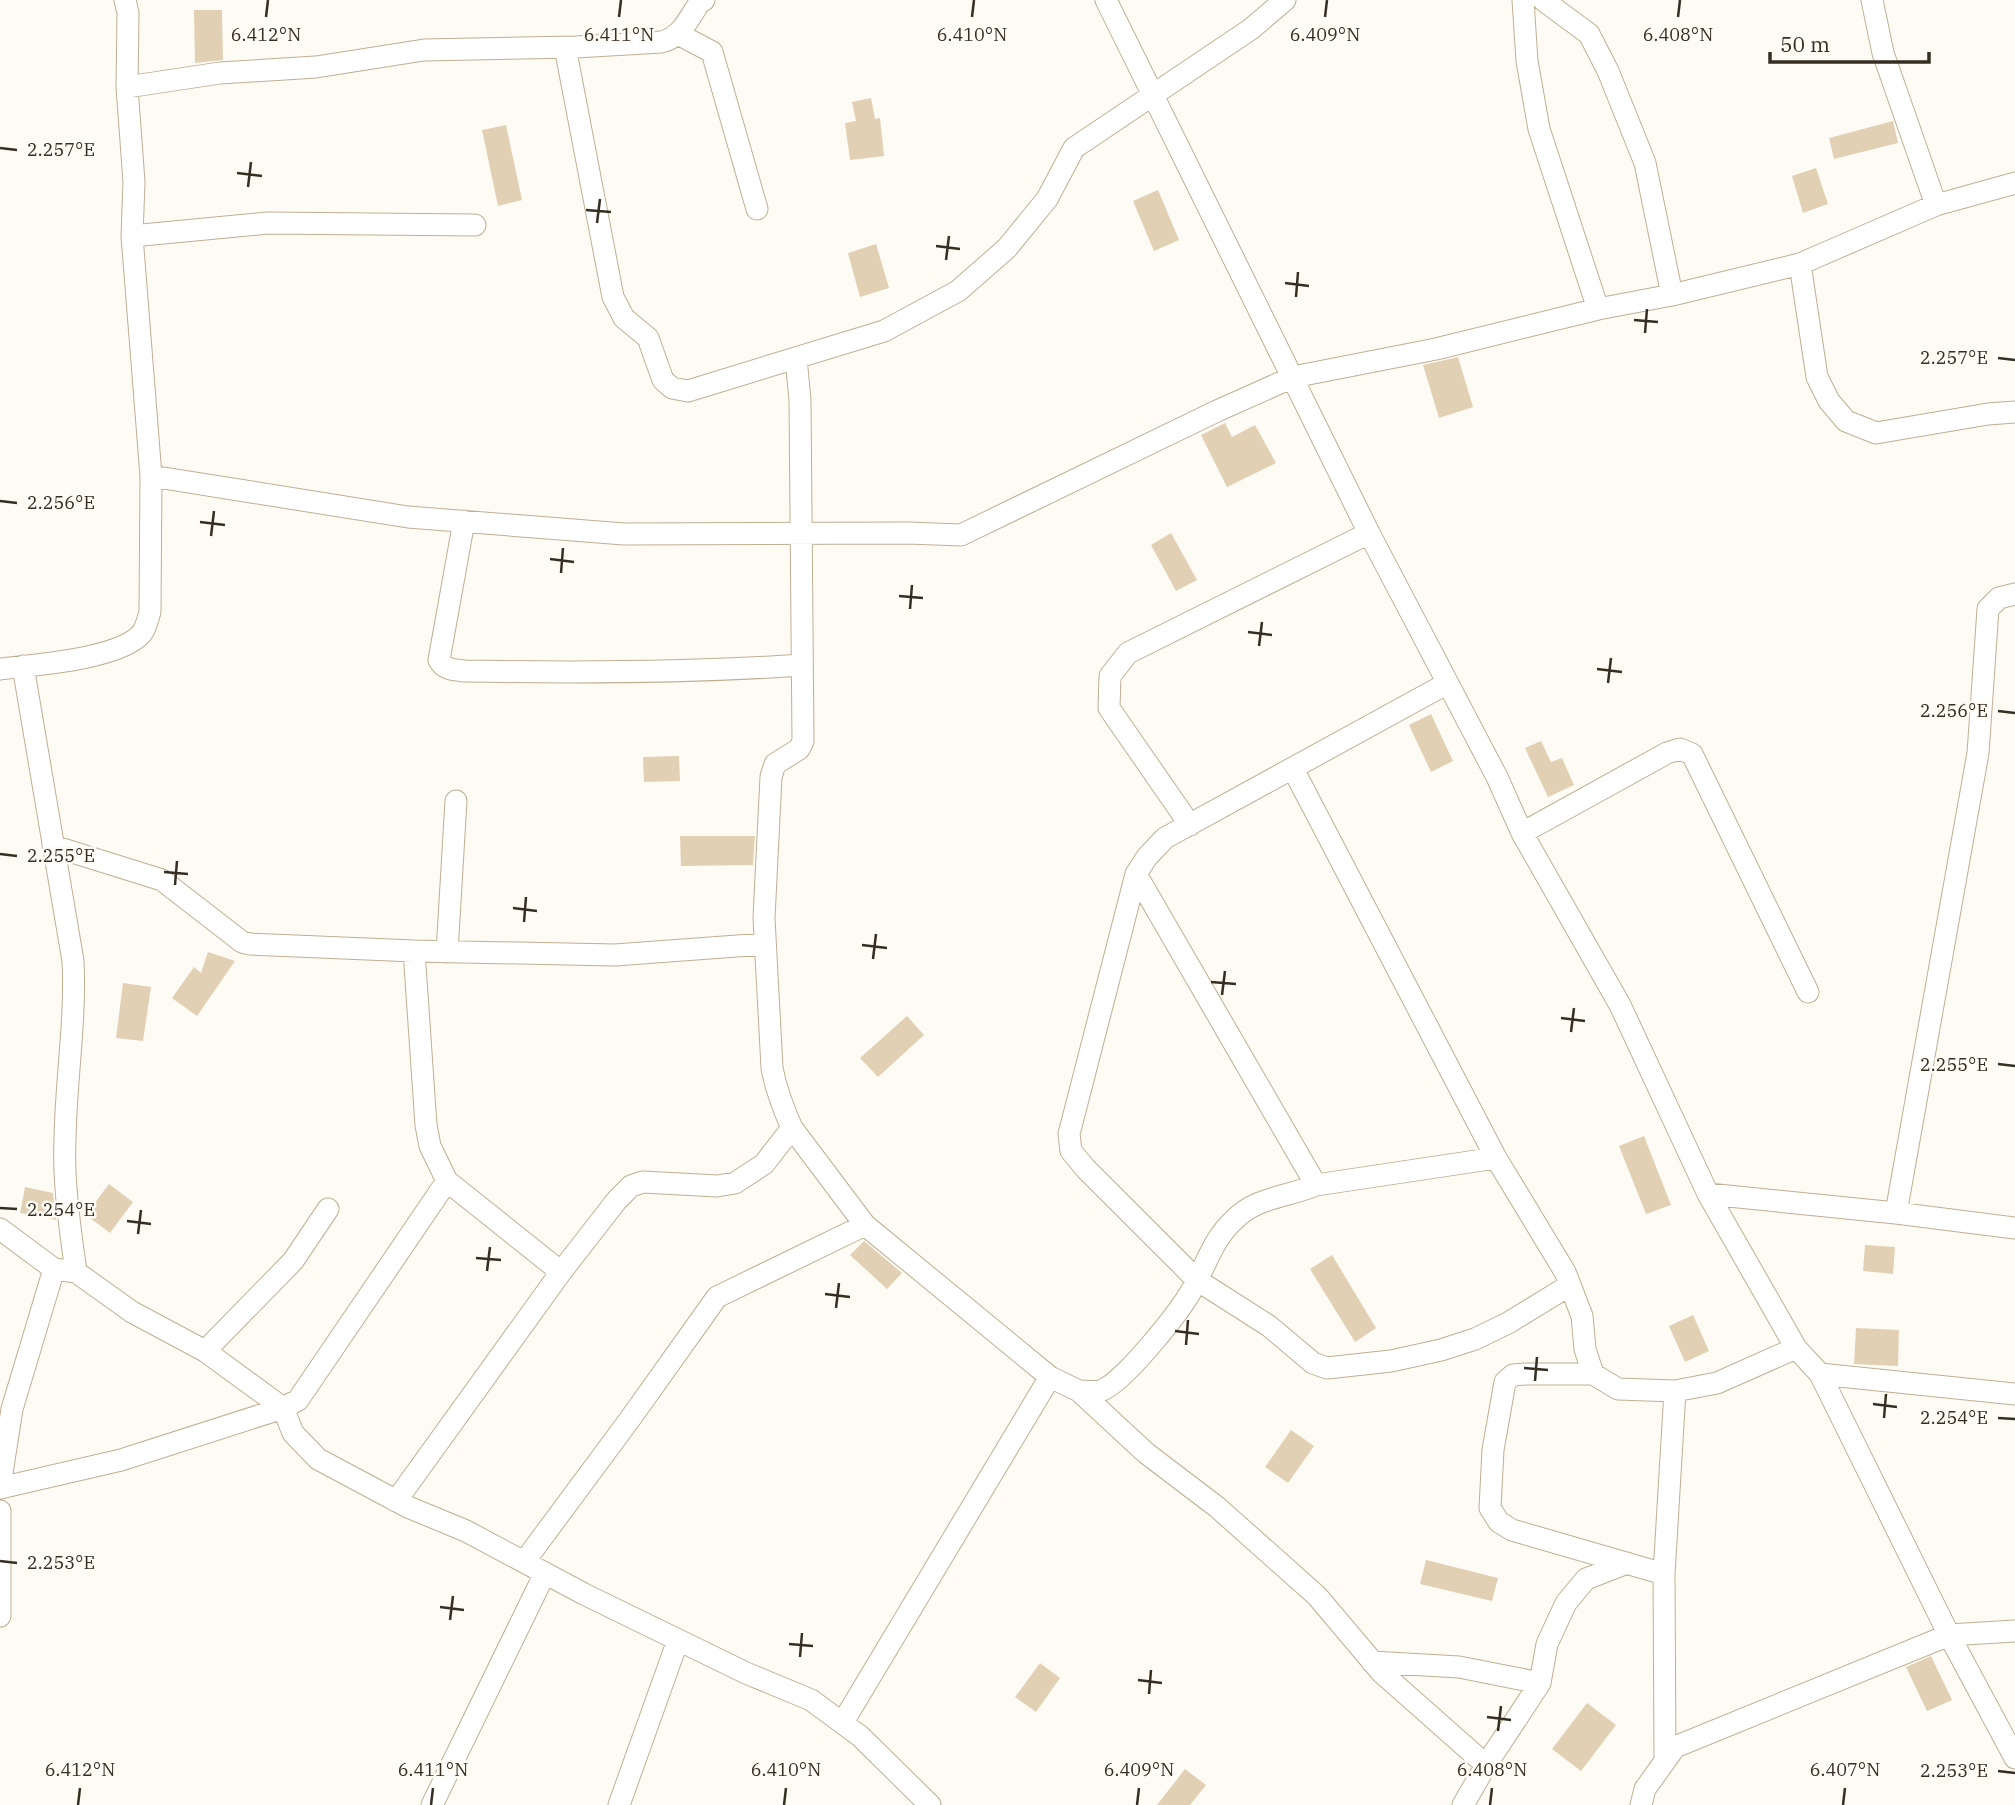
<svg xmlns="http://www.w3.org/2000/svg" width="2015" height="1805" font-family="'IBM Plex Serif',serif">
<style>
.building{fill:#e2d0b4}
.lines{fill:none;stroke-linecap:round;stroke-linejoin:round}
.street-casing{stroke:#bfaf93;stroke-width:23}
.street{stroke:#fff;stroke-width:21}
.ticks{fill:none;stroke:#352e23;stroke-width:2.5}
.ticks-label{font-size:18px;text-anchor:middle;fill:#352e23;stroke:#fefbf5;stroke-width:5;stroke-linejoin:round;paint-order:stroke}
</style>
<rect width="100%" height="100%" fill="#fefbf5"/>
<path class="building" d="M194 10H222L223 60 195 63Z
M871 98 875 119 880 118 884 156 850 160 845 123 856 121 852 102Z
M1893 121 1898 143 1834 159 1829 138Z
M506 125 522 200 498 206 482 130Z
M1816 168 1828 204 1803 213 1792 176Z
M1158 190 1179 240 1154 251 1133 201Z
M876 244 889 288 860 297 848 253Z
M1458 357 1473 407 1439 418 1423 365Z
M1225 423 1232 437 1255 425 1276 463 1227 487 1201 435Z
M1171 533 1197 580 1176 591 1151 545Z
M1431 714 1453 761 1431 772 1409 725Z
M1541 741 1551 762 1562 758 1574 785 1548 797 1525 748Z
M679 756 680 781 644 782 643 757Z
M680 836H755L753 865 681 866Z
M208 952 235 961 197 1016 172 998 194 967 201 973Z
M123 983 151 987 143 1041 116 1038Z
M907 1016 924 1035 878 1077 860 1058Z
M1644 1136 1671 1205 1646 1214 1619 1146Z
M109 1184 133 1202 110 1233 86 1215Z
M25 1187 53 1193 56 1220 20 1213Z
M864 1241 902 1273 887 1289 850 1255Z
M1865 1245 1895 1247 1893 1274 1863 1271Z
M1332 1255 1376 1328 1355 1342 1310 1269Z
M1693 1315 1709 1351 1685 1362 1669 1326Z
M1856 1328 1899 1330 1898 1366 1854 1364Z
M1291 1430 1314 1446 1288 1483 1265 1467Z
M1426 1560 1498 1578 1492 1601 1420 1584Z
M1931 1656 1952 1700 1927 1711 1906 1667Z
M1040 1663 1060 1678 1036 1712 1015 1697Z
M1587 1703 1616 1725 1581 1771 1552 1749Z
M1185 1769 1206 1785 1190 1805H1157Z"/>
<g class="lines">
<defs>
<path id="street" d="M1106 0 1369 533 1497 777 1522 833 1620 1005 1708 1194 1796 1348 1820 1374 1949 1635 2015 1758
M1523 0 1527 61 1539 129 1598 309
M1543 0 1589 34 1608 71 1645 163 1672 295
M1872 0 1883 53 1936 205
M678 34 712 52 757 209
M565 47 613 297 624 318 648 338 663 380 672 388 688 391 884 331 958 291 1007 248 1047 199 1074 148 1251 29 1285 0
M127 87 220 73 316 67 424 50 576 47 661 42C681 38 689 18 700 2L704 0
M132 236 268 223 475 225
M1800 264 1817 377 1829 401 1846 421 1876 433 1988 414 2015 412
M796 358 800 400 803 741 799 749 775 764 771 777 764 918 772 1068C776 1090 783 1108 792 1128L865 1225 1050 1377 1079 1391 1146 1453 1217 1507 1317 1596 1382 1673 1486 1765
M151 476 408 517 624 534 908 533 961 535 1217 411 1293 377 1436 349 1598 309 1672 295 1800 264 1936 205 2015 183
M464 521 439 660C444 670 455 670 465 671 579 673 689 673 802 665
M23 666 73 961C76 1020 66 1079 65 1138 63 1184 70 1227 76 1272
M0 669C33 665 121 659 142 633 146 628 148 618 150 612L151 476 132 236 134 182 127 87 128 13 125 0
M1293 769 1496 1158 1565 1272 1582 1316 1585 1349 1593 1374
M1190 825 1109 708 1110 676 1128 653 1369 533
M1522 833 1667 753 1680 749 1692 754 1808 992
M53 846 162 880 242 942 250 944 414 951 615 955 765 944
M1136 874 1069 1134 1071 1151 1086 1169 1197 1280 1269 1326 1313 1363 1327 1368 1391 1361 1441 1350 1475 1339 1508 1323 1570 1285
M414 951 426 1125 430 1146 447 1181 561 1272
M447 952 456 801
M1316 1185 1136 874 1147 857 1165 838 1446 684
M1708 1194 1896 1213 2015 1228
M1896 1213 1978 753 1988 609 1999 598 2015 594
M0 1229 54 1269 76 1272 132 1312 205 1351 283 1408 293 1433 318 1459 408 1507 466 1531 584 1594 746 1673 811 1700 860 1736 930 1805
M205 1351 293 1261 328 1209
M1820 1374 2015 1394
M1079 1391C1085 1391 1094 1392 1100 1391 1123 1384 1181 1310 1193 1288 1206 1265 1213 1239 1234 1220 1256 1197 1288 1197 1316 1185L1496 1158
M0 1486 12 1409 54 1269
M0 1488 121 1460 283 1408 298 1400 447 1181
M396 1501 561 1272 617 1200 631 1186 643 1182 717 1186 735 1183 764 1164 792 1128
M0 1511V1616
M524 1562 630 1419 717 1297 865 1225
M1664 1574 1512 1530 1499 1522 1490 1508 1493 1450 1505 1382 1513 1375 1525 1374H1593L1618 1389 1675 1391 1717 1383 1796 1348
M1372 1662 1459 1667 1540 1683
M843 1722 1050 1377
M1665 1760 1664 1574 1675 1391
M432 1805 545 1573
M619 1805 678 1640
M1463 1805 1486 1765 1540 1683 1547 1644 1566 1603 1586 1579 1627 1563
M1641 1805 1645 1789 1675 1747 1949 1635 2015 1631"/>
</defs>
<use href="#street" class="street-casing"/>
<use href="#street" class="street"/>
</g>
<path class="ticks" d="M266 17 268 0M619 17 621 0M972 17 974 0M1325 17 1327 0M1678 17 1680 0M0 148 17 150M237 173 262 176M248 187 251 162M586 210 611 212M597 223 600 199M936 246 960 249M946 260 949 236M1285 283 1309 286M1296 297 1298 272M1634 320 1658 322M1645 333 1647 309M1998 358 2015 360M0 501 17 503M200 522 225 525M211 536 214 511M550 559 574 562M561 573 563 548M899 596 923 598M910 609 912 585M1248 632 1272 635M1259 646 1262 622M1597 669 1622 672M1608 683 1611 658M1998 711 2015 713M0 854 17 856M164 872 188 874M175 885 177 861M513 908 537 911M524 922 526 897M862 945 887 948M873 959 876 934M1211 982 1236 984M1222 995 1225 971M1561 1018 1585 1021M1571 1032 1574 1008M1998 1064 2015 1066M0 1208 17 1209M127 1221 151 1224M138 1234 141 1210M476 1258 501 1260M487 1271 490 1247M825 1294 850 1297M836 1308 839 1283M1175 1331 1199 1334M1186 1345 1188 1320M1524 1368 1548 1370M1535 1381 1537 1357M1873 1404 1897 1407M1884 1418 1886 1394M1998 1418 2015 1419M0 1561 17 1563M440 1607 464 1610M450 1620 453 1596M789 1644 813 1646M800 1657 802 1633M1138 1680 1162 1683M1149 1694 1151 1670M1487 1717 1511 1720M1498 1731 1501 1706M1998 1771 2015 1773M78 1805 80 1788M431 1805 433 1788M784 1805 786 1788M1137 1805 1139 1788M1490 1805 1492 1788M1843 1805 1845 1788"/>
<g class="ticks-label">
<text x="266" y="41">6.412°N</text>
<text x="619" y="41">6.411°N</text>
<text x="972" y="41">6.410°N</text>
<text x="1325" y="41">6.409°N</text>
<text x="1678" y="41">6.408°N</text>
<text x="61" y="156">2.257°E</text>
<text x="1954" y="364">2.257°E</text>
<text x="61" y="509">2.256°E</text>
<text x="1954" y="717">2.256°E</text>
<text x="61" y="862">2.255°E</text>
<text x="1954" y="1071">2.255°E</text>
<text x="61" y="1216">2.254°E</text>
<text x="1954" y="1424">2.254°E</text>
<text x="61" y="1569">2.253°E</text>
<text x="80" y="1776">6.412°N</text>
<text x="433" y="1776">6.411°N</text>
<text x="786" y="1776">6.410°N</text>
<text x="1139" y="1776">6.409°N</text>
<text x="1492" y="1776">6.408°N</text>
<text x="1845" y="1776">6.407°N</text>
<text x="1954" y="1777">2.253°E</text>
</g>
<path d="M1770 52v10h159v-10" fill="none" stroke="#352e23" stroke-width="3.5"/>
<text x="1780" y="52" font-size="21" fill="#352e23" stroke="#fefbf5" stroke-width="5" paint-order="stroke">50 m</text>
</svg>
